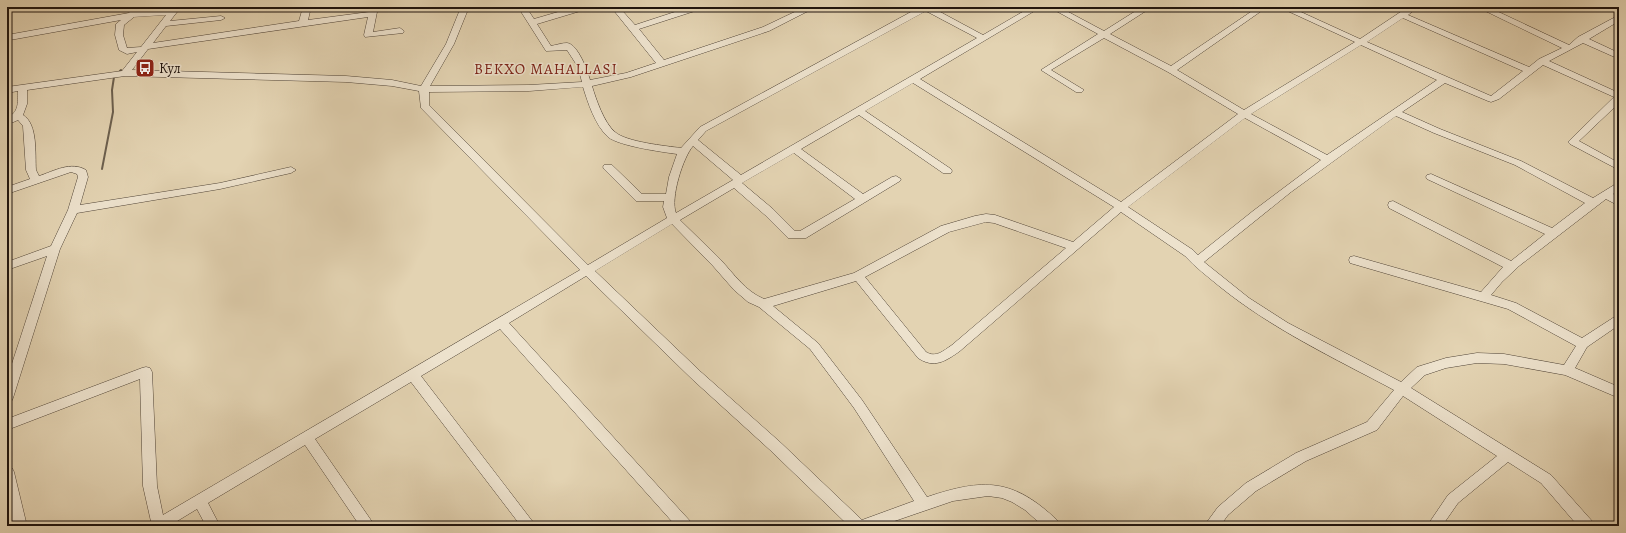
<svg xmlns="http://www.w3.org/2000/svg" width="1626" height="533" font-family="Alegreya,serif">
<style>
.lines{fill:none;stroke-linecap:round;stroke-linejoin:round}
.stream{stroke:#6c604f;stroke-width:2}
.minor-casing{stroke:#504437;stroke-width:1}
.minor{fill:#ede2cd;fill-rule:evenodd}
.labels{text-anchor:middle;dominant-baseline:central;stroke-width:3;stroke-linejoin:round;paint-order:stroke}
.poi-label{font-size:14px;fill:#1f140e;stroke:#ede2cd;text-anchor:start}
.neighbourhood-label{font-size:15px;letter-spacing:1px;fill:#7a1f14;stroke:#ede2cd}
</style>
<rect width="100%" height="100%" fill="#e3d3b2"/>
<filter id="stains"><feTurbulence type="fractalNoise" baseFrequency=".005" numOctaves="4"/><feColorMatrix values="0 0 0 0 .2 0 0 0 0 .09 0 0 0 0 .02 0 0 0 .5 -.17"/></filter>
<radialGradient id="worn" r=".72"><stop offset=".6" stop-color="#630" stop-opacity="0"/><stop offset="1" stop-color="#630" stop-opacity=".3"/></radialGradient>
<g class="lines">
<path class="stream" d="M102 169 113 112 112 90 114 77 121 70"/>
<defs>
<path id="minor" d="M132 7H140L138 12 171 10 173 7H181L170 21 221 16 225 18 221 20 166 26 153 43 299 21 303 7H311L308 20 369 12 370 7H378L373 32 400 28 404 31 403 33 365 37 364 35 368 17 148 49 132 70 346 76 392 80 421 86 446 44 461 7H469L454 44 430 86 529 85 582 82 578 67 567 50 546 51 518 7H526L534 19 575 7H588L587 9 537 24 551 46C556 45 562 43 567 43 578 44 588 72 590 80L626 73 656 63 611 7H619L635 25 690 7H702L701 9 639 29 664 60 763 27 805 7H816L769 31 631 77 592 86C596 99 604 123 615 132 626 142 666 146 681 148L700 127 920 7H931L983 35 1031 7H1041L920 79 1121 202 1238 114 1168 72 1104 38 1051 70 1084 90 1082 92H1076L1041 70 1098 34 1049 7H1059L1104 31 1142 7H1152L1110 34 1171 66 1258 7H1267L1177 70 1244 110 1355 42 1279 7H1290L1360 39 1408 7H1418L1408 15 1529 67 1539 59 1562 48 1477 7H1488L1569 45 1578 37 1619 15V21L1589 39 1619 53V59L1583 43 1549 61 1619 93V103L1579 141 1619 163V170L1570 144 1568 142 1614 97 1543 65 1499 99 1491 102 1488 101 1445 83 1402 112 1440 129 1521 161 1593 198 1619 182V190L1613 194 1619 197V206L1606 199 1519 266 1502 282 1491 295 1516 303 1582 338 1619 314V325L1587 347 1575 368 1619 387V398L1565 375 1504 364 1477 363 1446 368 1425 375 1411 388 1551 475 1592 521 1594 526H1578L1541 483 1508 462 1458 503 1442 526H1427L1448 495 1497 456 1403 396 1377 430 1306 461 1256 491 1228 515 1220 526H1204L1218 507 1246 483 1296 453 1367 422 1394 390C1334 358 1272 329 1219 286 1207 276 1195 267 1185 256L1121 212 960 351C946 361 934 369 918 358L856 281 773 306 818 343 862 400 927 497C984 478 1013 478 1058 521L1060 526H1043L1025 510 1012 502 1002 498 988 496 953 501 880 526H849L770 450 693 380 586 276 509 323 690 521 692 526H676L500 329 421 376 536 526H521L411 382 315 439 375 526H360L305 445 208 503 220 526H206L197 509 169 526H152L143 486 140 379 7 430V419L142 368 146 367 150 368 152 372 157 486 163 515 580 270 421 108 419 91 392 86 346 82 125 76 27 90V104L23 115C38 124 35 154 36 170L39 176C54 171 71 161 86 170L88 177 80 205 220 183 291 167 296 170 291 173 220 189 77 213 60 249 13 398 11 402 7 403V379L47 256 7 270V262L51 246 68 210 78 177 77 174 71 172 7 194V187L30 179 26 170 23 126 18 120 7 125V118C19 112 18 103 18 91L7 93V87L122 71 137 52 127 54 119 50 115 35 116 24 121 20 10 40 7 39V35L129 13ZM926 11 977 38 741 175 698 140 706 131ZM166 15 141 47 127 48 123 35 124 25 134 17ZM1403 18 1523 71 1491 96 1367 42ZM1361 45 1437 80 1327 155 1251 114ZM913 83 1114 207 1073 242 995 215 986 214 975 216 941 226 854 273 764 299C745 291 734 274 720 259 707 246 693 233 680 220L734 188 765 215 788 238H806L900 181 901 179 896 176 892 177 863 194 801 149 859 115 943 173H951L952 171 951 169 865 111ZM583 87C588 103 595 125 608 137 619 146 662 152 677 154L669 177 666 194H642L612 165H604L603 167 604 169 636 201H664L663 207 667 218 588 265 429 105V92L529 91ZM1396 116 1434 133 1515 165 1585 203 1552 228 1431 174 1427 175 1426 177 1427 179 1545 234 1511 261 1393 201 1389 202 1388 205 1389 208 1503 267 1481 292 1354 256 1350 257 1349 260 1350 263 1508 309 1576 346 1564 365 1504 354 1477 353 1446 358 1417 367 1401 382 1288 323 1249 298 1204 262 1291 192ZM1245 118 1321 160 1253 211 1198 255 1193 250 1128 207ZM693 146 733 180 676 213C670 199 683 157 693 146ZM794 153 855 199 800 231H795L773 209 742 183ZM986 222 994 223 1066 248 952 345C943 351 936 358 926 352L865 277 949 232ZM672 224 713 266 734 290 748 302 759 307 810 349 854 408 914 501 862 520 780 442 701 372 595 271Z
M7 466 12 468 14 472 27 526H13L7 500Z"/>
</defs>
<use href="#minor" class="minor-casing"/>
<use href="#minor" class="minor"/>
</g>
<defs>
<symbol id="bus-square" viewBox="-11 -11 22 22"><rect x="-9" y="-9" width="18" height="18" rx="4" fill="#8f2418" stroke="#ede2cd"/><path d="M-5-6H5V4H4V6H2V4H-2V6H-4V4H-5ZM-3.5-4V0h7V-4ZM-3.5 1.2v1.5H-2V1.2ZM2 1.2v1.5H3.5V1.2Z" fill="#fff"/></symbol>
</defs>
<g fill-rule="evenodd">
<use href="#bus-square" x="134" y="57" width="22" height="22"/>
</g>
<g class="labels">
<g class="poi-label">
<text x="159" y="68">Кул</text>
</g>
<g class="neighbourhood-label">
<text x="546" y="69">BEKXO MAHALLASI</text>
</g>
</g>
<rect width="1626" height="533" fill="none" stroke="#e3d3b2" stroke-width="24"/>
<rect x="8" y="8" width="1610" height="517" fill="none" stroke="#1f140e" stroke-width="2"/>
<rect x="12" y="12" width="1602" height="509" fill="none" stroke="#1f140e"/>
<rect width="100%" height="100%" filter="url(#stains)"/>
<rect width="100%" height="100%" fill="url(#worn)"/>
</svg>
